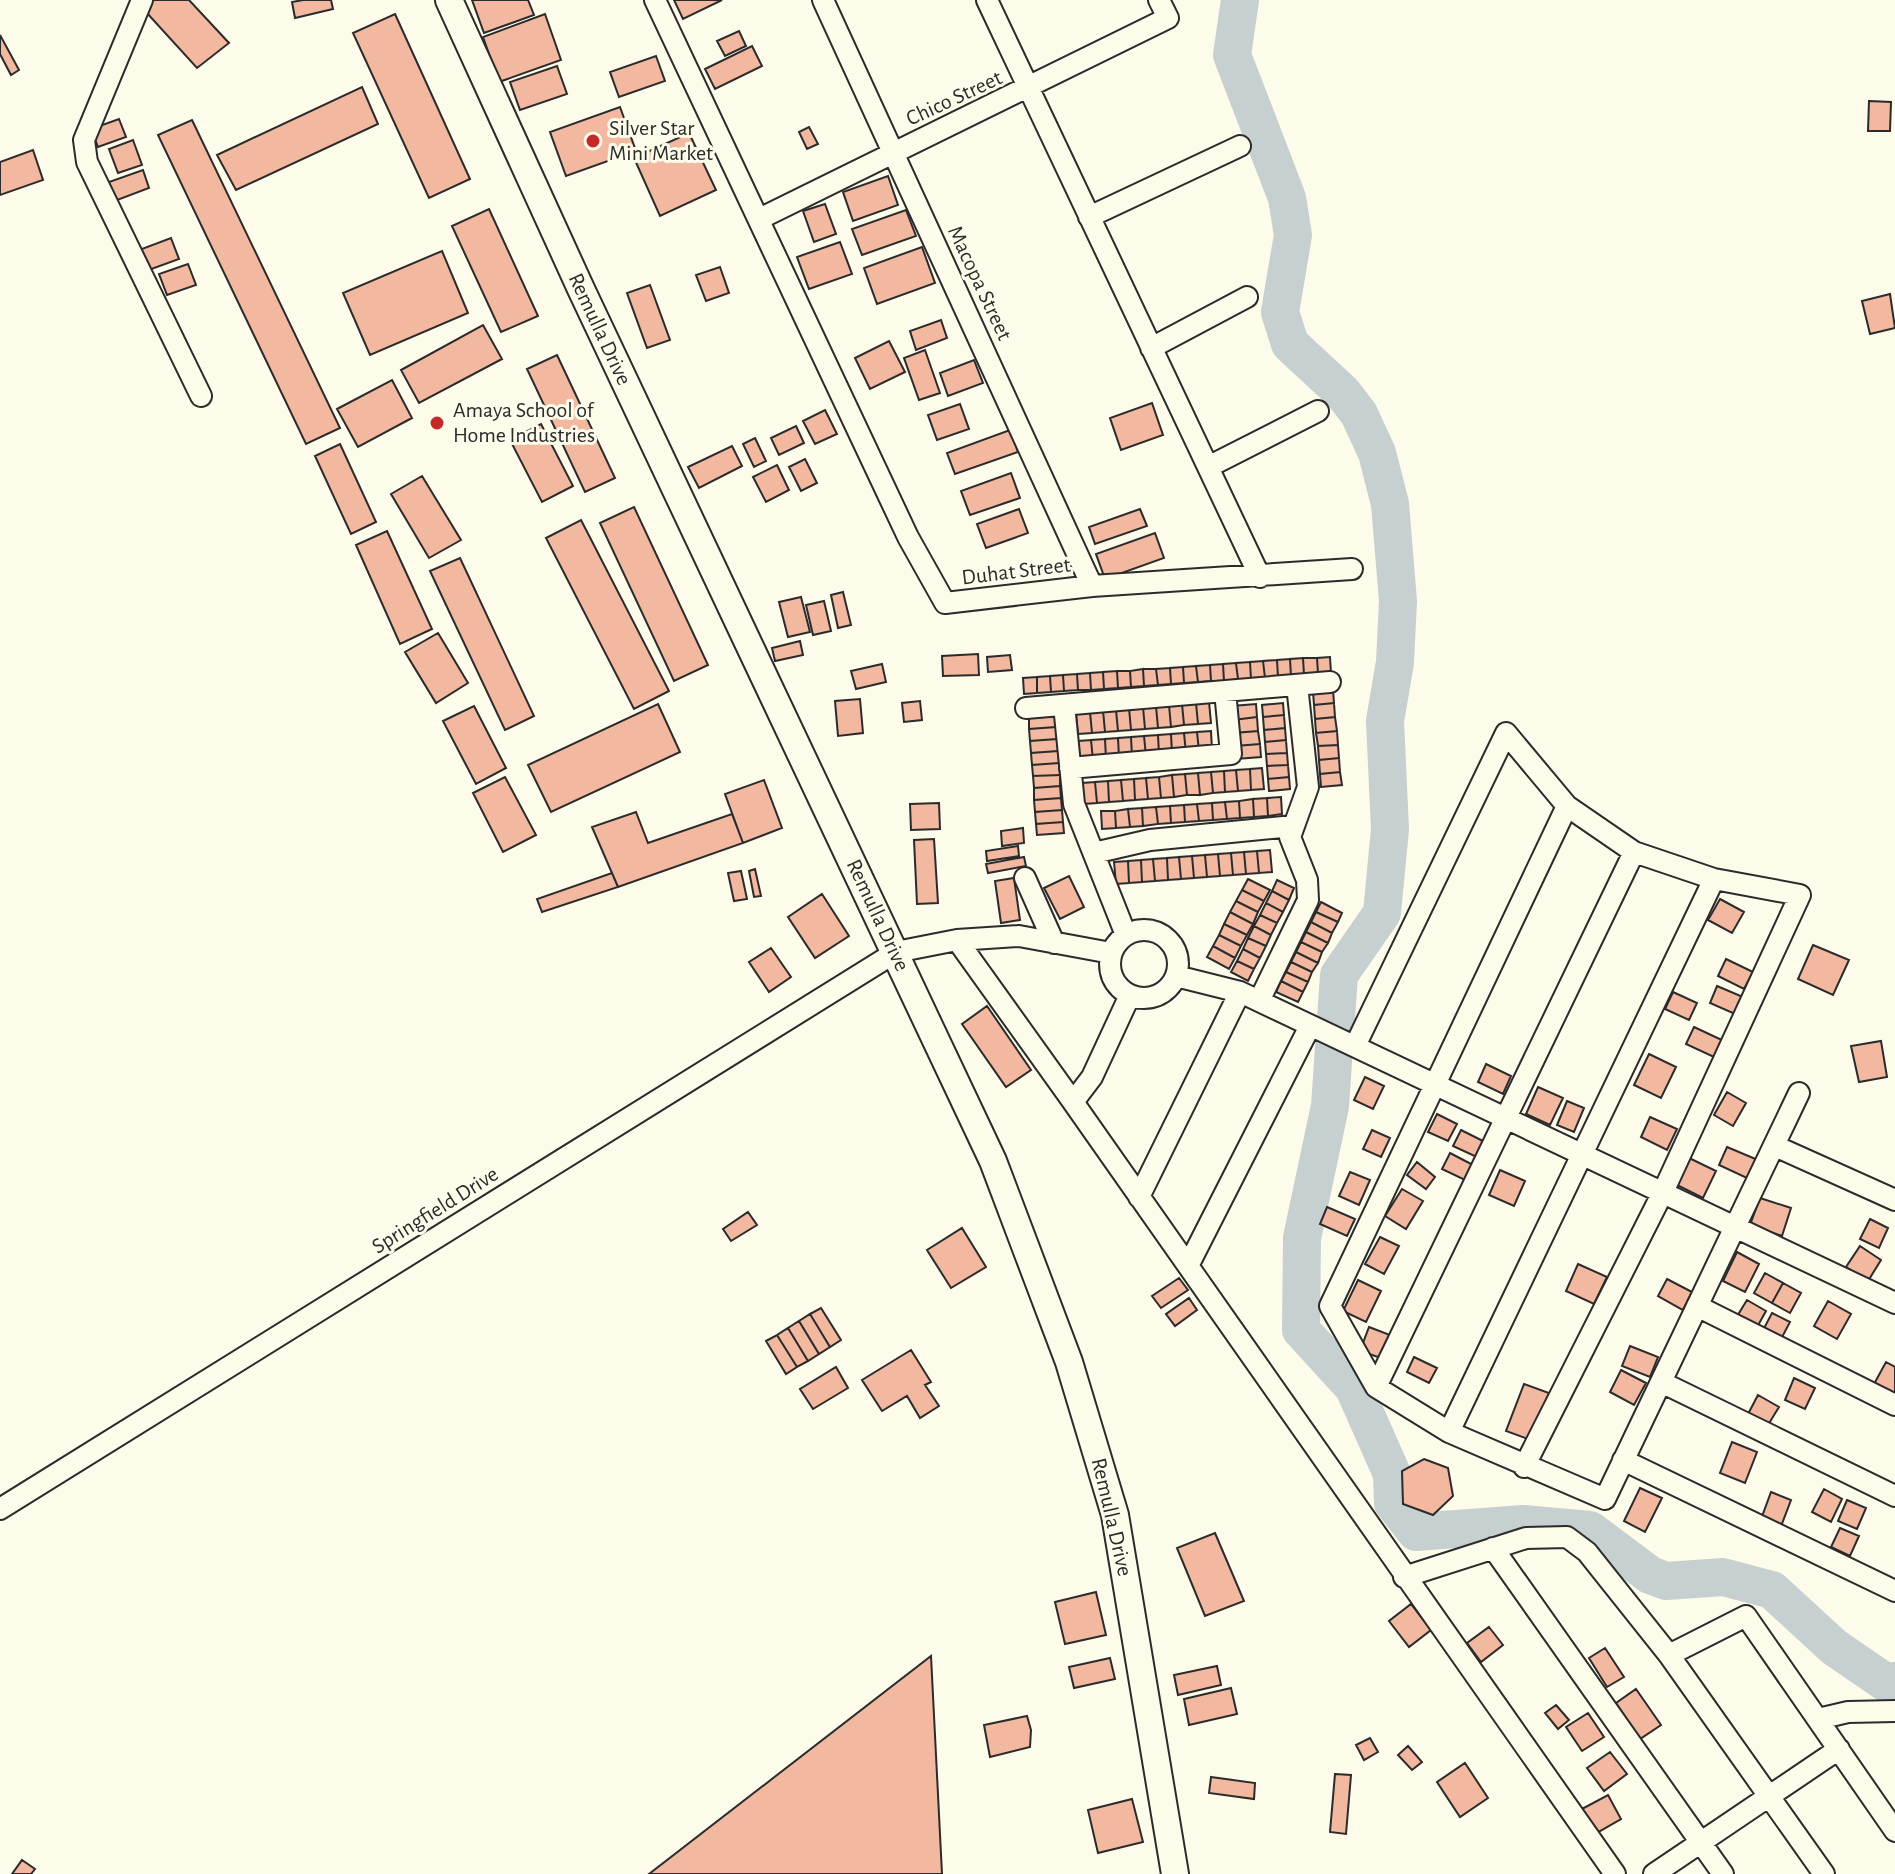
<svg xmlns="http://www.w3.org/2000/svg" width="1895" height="1874" font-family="'Alegreya Sans',sans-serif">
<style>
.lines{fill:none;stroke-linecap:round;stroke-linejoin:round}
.river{stroke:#c7d0d0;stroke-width:38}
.building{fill:#f2b8a0;stroke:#2b2b2b;stroke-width:2}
.street-casing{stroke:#2b2b2b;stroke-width:24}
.secondary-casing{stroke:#2b2b2b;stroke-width:30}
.street{stroke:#fdfbea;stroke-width:20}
.secondary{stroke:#fdfbea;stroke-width:26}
.poi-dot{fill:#c62828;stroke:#fdfbea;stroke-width:3}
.labels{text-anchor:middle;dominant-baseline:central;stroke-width:6;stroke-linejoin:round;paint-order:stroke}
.street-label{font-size:22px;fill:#2b2b2b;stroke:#fdfbea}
.poi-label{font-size:22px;fill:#2b2b2b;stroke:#fdfbea;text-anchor:start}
</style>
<rect width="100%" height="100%" fill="#fdfbea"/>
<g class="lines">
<path class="river" d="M1240 0 1232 55 1287 198 1293 235 1280 312 1290 344 1343 393 1359 414 1377 453 1390 504 1398 601 1395 662 1385 721 1390 829 1382 913 1339 975 1330 1106 1302 1238 1301 1330 1354 1388 1392 1474 1393 1503 1416 1532 1523 1524 1590 1530 1650 1575 1666 1581 1723 1577 1772 1590 1834 1647 1885 1682 1895 1681"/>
</g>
<path class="building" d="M150 0H189L229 43 197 68 146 12Z
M303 0H331L333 9 295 18 292 2Z
M472 0H528L534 15 484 33Z
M674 0H722L683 19Z
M395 14 470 179 429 198 353 33Z
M545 14 561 60 499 82 483 37Z
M739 31 746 46 725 56 717 41Z
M0 35 19 70 11 75 0 54Z
M752 46 762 66 715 89 705 69Z
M656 56 665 81 619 97 610 72Z
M557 66 567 94 520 110 510 82Z
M362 87 378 124 236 190 217 155Z
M1869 101 1891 102 1890 131H1868Z
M620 107 636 151 566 176 550 132Z
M119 119 126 137 98 147 91 129Z
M192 120 340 428 306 444 158 135Z
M809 127 818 144 807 149 799 132Z
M689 133 716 190 660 216 634 158Z
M133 140 142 165 118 173 109 149Z
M33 150 43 180 0 195V162Z
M143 170 149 188 112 202 106 183Z
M888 176 898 205 853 221 843 192Z
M825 204 836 234 814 242 803 211Z
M489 209 538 316 501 332 452 226Z
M906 210 916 236 862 255 852 229Z
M171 238 179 259 146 271 139 250Z
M840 242 852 274 809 289 797 257Z
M922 247 935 283 877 304 864 268Z
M442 251 468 313 370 355 343 293Z
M188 264 196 285 167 295 159 274Z
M720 267 729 293 706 301 696 275Z
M650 285 670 340 647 348 627 293Z
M1890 294 1895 328 1870 334 1862 301Z
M941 320 947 338 916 350 910 331Z
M483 325 502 359 419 403 401 370Z
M889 341 905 372 870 389 855 358Z
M925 350 940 393 919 400 904 358Z
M557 355 615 478 585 492 527 369Z
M974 360 983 383 948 396 940 373Z
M392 380 412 418 358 447 337 409Z
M1152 403 1163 435 1121 450 1110 418Z
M960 404 969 429 937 440 928 415Z
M825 410 837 434 815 444 803 421Z
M541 424 573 486 542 502 510 440Z
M796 426 804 443 779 455 771 438Z
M1010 430 1018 452 955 474 947 453Z
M755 438 766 461 754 467 743 444Z
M340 444 376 522 351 534 315 456Z
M732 446 742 466 699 488 688 467Z
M805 459 817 483 801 491 789 467Z
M777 465 789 490 766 502 753 477Z
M1011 473 1020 498 970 515 961 491Z
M422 476 461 540 429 558 391 494Z
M634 507 708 665 674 681 600 523Z
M1019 509 1028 533 986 548 977 524Z
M1140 509 1147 526 1095 544 1089 527Z
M581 520 669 691 634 709 546 538Z
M387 531 432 629 400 644 356 545Z
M1155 533 1164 558 1105 579 1096 554Z
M460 558 534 716 505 730 430 571Z
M843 592 851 625 838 628 831 595Z
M801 597 810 632 788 637 779 602Z
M824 601 831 631 813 635 806 605Z
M438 633 468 683 436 703 405 652Z
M800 641 803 655 775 661 772 648Z
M978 654 979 675 943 676 942 656Z
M1010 655 1012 670 988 672 987 657Z
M1330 657 1331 673 1318 674 1317 658Z
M1303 658H1317L1318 674 1304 675Z
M1303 658 1304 675 1291 676 1290 659Z
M1290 659 1291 676 1278 677 1277 660Z
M1277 660 1278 677 1265 678 1263 661Z
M1263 661 1265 678 1251 679 1250 662Z
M1250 662 1251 679H1238L1236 663Z
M1236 663 1238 679 1224 681 1223 664Z
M882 664 886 682 856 689 851 671Z
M1223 664 1224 681H1211L1210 665Z
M1210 665 1211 681 1198 682 1196 666Z
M1196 666 1198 682 1184 683 1183 667Z
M1183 667 1184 683 1171 684 1170 668Z
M1170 668 1171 684 1158 685 1156 669Z
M1143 669 1144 686 1131 687 1130 671Z
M1143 669H1156L1158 685 1144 686Z
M1117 671 1118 688 1104 689 1103 672Z
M1117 671H1130L1131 687 1118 688Z
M1103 672 1104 689 1091 690 1090 673Z
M1090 673 1091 690H1078L1077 674Z
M1077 674 1078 690 1064 691 1063 675Z
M1063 675 1064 691 1051 692 1050 676Z
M1050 676 1051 692 1037 693V677Z
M1037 677V693L1024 694 1023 678Z
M1333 690 1334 703 1314 705 1313 692Z
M860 699 863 733 838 736 835 701Z
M920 701 922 720 904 722 902 703Z
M1209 702 1211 723 1198 724 1196 703Z
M1196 703 1198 724 1184 725 1182 704Z
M1283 703 1284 715 1263 717 1262 705Z
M1334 703 1335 717 1315 719 1314 705Z
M658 704 680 752 551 812 528 765Z
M1182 704 1184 725 1171 727 1169 705Z
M1256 704 1257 717 1233 720 1232 706Z
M1169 705 1171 727 1158 728 1156 706Z
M474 706 506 768 476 784 443 721Z
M1156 706 1158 728 1145 729 1143 707Z
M1143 707 1145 729 1131 730 1129 708Z
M1129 708 1131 730 1118 731 1116 710Z
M1103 710 1105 732 1092 733 1090 712Z
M1103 710H1116L1118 731 1105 732Z
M1090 712 1092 733 1078 734 1076 713Z
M1284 715 1285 728 1264 730 1263 717Z
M1055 716 1056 727 1029 729V717Z
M1257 717 1258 731 1234 733 1233 720Z
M1335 717 1337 731 1316 733 1315 719Z
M1056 727 1057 739 1030 741 1029 729Z
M1285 728 1286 740 1265 742 1264 730Z
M1211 731 1212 750 1199 751 1197 732Z
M1258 731 1260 744 1235 746 1234 733Z
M1337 731 1338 745 1318 746 1316 733Z
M1197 732 1199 751 1186 753 1184 733Z
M1184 733 1186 753 1172 754 1171 734Z
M1171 734 1172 754 1159 755 1158 735Z
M1158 735 1159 755 1146 756 1144 736Z
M1144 736 1146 756 1132 757 1131 737Z
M1131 737 1132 757 1119 758 1118 738Z
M1118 738 1119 758 1106 759 1105 739Z
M1057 739 1058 751 1031 753 1030 741Z
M1105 739 1106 759 1093 760 1091 740Z
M1091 740 1093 760 1079 761 1078 741Z
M1286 740 1287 753 1266 754 1265 742Z
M1260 744 1261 757 1236 759 1235 746Z
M1338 745 1339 758 1319 760 1318 746Z
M1058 751 1059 763 1032 765 1031 753Z
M1287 753 1288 765 1267 766 1266 754Z
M1339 758 1340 772 1320 774 1319 760Z
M1059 763 1060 775 1033 776 1032 765Z
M1288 765 1289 777 1268 779 1267 766Z
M1262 768 1264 789 1251 790 1250 769Z
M1250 769 1251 790 1238 791 1236 770Z
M1236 770 1238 791 1225 792 1224 771Z
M1224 771 1225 792 1213 793 1211 772Z
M1211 772 1213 793 1200 795 1198 773Z
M1340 772 1342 785 1321 787 1320 774Z
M1198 773 1200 795H1187L1185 774Z
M1185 774 1187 795 1174 797 1172 775Z
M1060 775V786L1034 788 1033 776Z
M1172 775 1174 797 1161 798 1159 777Z
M505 777 536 835 503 852 473 793Z
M1159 777 1161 798 1148 799 1146 778Z
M1289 777 1290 789 1269 791 1268 779Z
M1146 778 1148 799 1135 800 1134 779Z
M1134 779 1135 800 1123 801 1121 780Z
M764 780 782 828 743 843 725 794Z
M1121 780 1123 801 1109 802 1108 781Z
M1108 781 1109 802 1097 803 1095 782Z
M1095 782 1097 803 1084 804 1082 783Z
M1060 786 1061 798 1034 800V788Z
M1281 797 1282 814 1268 816 1267 798Z
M1061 798 1062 810 1035 812 1034 800Z
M1267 798 1268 816 1254 817 1253 799Z
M1253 799 1254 817 1240 818 1239 801Z
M1239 801 1240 818 1227 819 1225 802Z
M1225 802 1227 819 1213 820 1212 803Z
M939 803 940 829 911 830 910 804Z
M1212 803 1213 820 1199 821 1197 804Z
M1197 804 1199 821 1185 822 1184 805Z
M1184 805 1185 822 1171 823 1170 806Z
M1170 806 1171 823 1158 824 1156 807Z
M1156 807 1158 824 1143 826 1142 808Z
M1142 808 1143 826 1130 827 1128 809Z
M1128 809 1130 827 1116 828 1115 811Z
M1062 810 1063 822 1036 824 1035 812Z
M1101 811H1115L1116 828 1102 829Z
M636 812 648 843 732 814 743 843 618 887 592 827Z
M1063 822 1064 833 1037 835 1036 824Z
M1023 828 1024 843 1002 846 1001 831Z
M934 839 938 903 917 904 914 840Z
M1018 846 1019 856 987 861 986 851Z
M1270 850 1272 872 1259 873 1257 851Z
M1257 851 1259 873 1246 874 1244 852Z
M1244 852 1246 874 1233 875 1231 853Z
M1231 853 1233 875 1220 876 1218 854Z
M1218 854 1220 876 1207 877 1205 855Z
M1205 855 1207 877 1194 878 1192 856Z
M1192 856 1194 878 1181 879 1179 857Z
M1024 857 1026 866 988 873 986 864Z
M1179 857 1181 879 1168 880 1167 858Z
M1167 858 1168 880 1155 881 1153 859Z
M1153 859 1155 881 1142 882 1141 860Z
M1141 860 1142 882 1129 883 1128 861Z
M1128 861 1129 883 1116 884 1114 862Z
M755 869 761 896 754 897 749 871Z
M741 871 747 899 734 901 728 873Z
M612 873 618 887 542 912 537 899Z
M1069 876 1084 907 1060 919 1044 888Z
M1014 878 1020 920 1001 923 995 881Z
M1248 879 1270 890 1264 901 1242 890Z
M1277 880 1294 888 1289 900 1272 891Z
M1242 890 1264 901 1258 912 1236 901Z
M1272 891 1289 900 1283 912 1266 903Z
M822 894 849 936 815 958 788 917Z
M1720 899 1744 912 1732 933 1708 920Z
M1236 901 1258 912 1253 924 1230 912Z
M1321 902 1342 913 1338 922 1316 912Z
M1266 903 1283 912 1277 923 1260 915Z
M1230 912 1253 924 1247 935 1224 924Z
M1316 912 1338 922 1332 933 1311 922Z
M1260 915 1277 923 1271 935 1254 926Z
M1311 922 1332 933 1328 943 1306 932Z
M1224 924 1247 935 1241 946 1219 935Z
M1254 926 1271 935 1266 946 1248 938Z
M1306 932 1328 943 1322 952 1301 942Z
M1219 935 1241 946 1235 958 1213 946Z
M1248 938 1266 946 1260 958 1243 949Z
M1301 942 1322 952 1318 963 1296 952Z
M1813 945 1849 960 1833 995 1798 979Z
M1213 946 1235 958 1229 969 1207 957Z
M771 948 791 977 769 992 749 962Z
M1243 949 1260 958 1254 969 1237 961Z
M1296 952 1318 963 1312 972 1291 962Z
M1726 959 1753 972 1744 989 1718 976Z
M1237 961 1254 969 1248 981 1231 972Z
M1291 962 1312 972 1308 982 1286 972Z
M1286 972 1308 982 1303 992 1281 981Z
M1281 981 1303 992 1298 1002 1276 992Z
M1717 986 1743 997 1735 1014 1710 1003Z
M1673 992 1697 1003 1689 1020 1665 1009Z
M987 1006 1031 1070 1006 1087 962 1024Z
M1694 1027 1724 1041 1716 1058 1686 1044Z
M1881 1041 1887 1077 1859 1082 1851 1046Z
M1649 1054 1676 1067 1661 1098 1634 1085Z
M1486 1064 1511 1076 1503 1094 1478 1082Z
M1365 1077 1384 1086 1373 1109 1354 1100Z
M1538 1087 1563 1098 1550 1125 1526 1114Z
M1727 1092 1746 1103 1733 1126 1714 1115Z
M1567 1101 1584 1108 1574 1132 1557 1125Z
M1437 1114 1457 1124 1448 1141 1428 1132Z
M1650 1117 1677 1129 1667 1150 1641 1137Z
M1372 1130 1390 1138 1381 1157 1363 1149Z
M1461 1130 1489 1144 1481 1159 1453 1146Z
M1727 1147 1758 1160 1749 1179 1719 1165Z
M1450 1153 1473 1165 1465 1180 1442 1169Z
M1687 1157 1716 1171 1703 1198 1675 1184Z
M1417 1162 1435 1177 1426 1189 1407 1175Z
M1500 1170 1525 1181 1514 1206 1489 1195Z
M1350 1172 1370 1180 1359 1205 1339 1196Z
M1402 1189 1423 1201 1406 1229 1385 1216Z
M1760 1198 1791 1208 1782 1236 1750 1225Z
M1327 1207 1355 1219 1347 1236 1320 1224Z
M748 1212 757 1225 731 1241 723 1229Z
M1870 1219 1888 1228 1879 1248 1860 1239Z
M962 1228 986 1267 951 1288 927 1250Z
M1380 1237 1399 1246 1384 1274 1365 1264Z
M1860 1246 1881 1260 1868 1281 1846 1267Z
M1737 1252 1759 1264 1745 1292 1723 1281Z
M1578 1264 1607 1277 1594 1304 1566 1291Z
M1765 1273 1783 1283 1772 1303 1754 1293Z
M1179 1278 1188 1290 1161 1308 1152 1296Z
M1667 1279 1692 1292 1683 1310 1658 1296Z
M1358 1280 1381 1291 1366 1322 1343 1311Z
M1783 1283 1801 1293 1790 1313 1772 1303Z
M1189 1298 1197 1310 1175 1326 1166 1314Z
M1747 1300 1766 1311 1756 1329 1736 1318Z
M1828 1301 1851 1314 1837 1339 1814 1326Z
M821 1308 841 1340 830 1347 810 1314Z
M1772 1313 1790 1322 1779 1343 1761 1334Z
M810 1314 830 1347 819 1354 799 1321Z
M799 1321 819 1354 808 1361 788 1328Z
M1369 1327 1390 1335 1381 1358 1360 1351Z
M788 1328 808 1361 797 1367 777 1335Z
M777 1335 797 1367 786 1374 766 1341Z
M1630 1346 1658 1357 1650 1377 1622 1366Z
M911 1350 931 1382 925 1385 939 1406 920 1418 907 1396 882 1411 862 1380Z
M1414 1357 1437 1368 1429 1383 1407 1372Z
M1886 1362 1895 1367V1395L1874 1384Z
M836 1367 848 1388 813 1409 800 1389Z
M1621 1370 1646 1383 1634 1405 1610 1392Z
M1794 1378 1815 1388 1805 1409 1785 1400Z
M1524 1384 1549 1393 1531 1440 1506 1431Z
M1758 1395 1779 1407 1768 1425 1748 1414Z
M1732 1442 1757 1452 1745 1483 1720 1473Z
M1424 1459 1448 1468 1453 1496 1433 1515 1403 1504 1402 1471Z
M1640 1488 1662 1498 1645 1532 1624 1521Z
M1824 1489 1842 1499 1831 1522 1812 1512Z
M1771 1492 1791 1500 1780 1529 1760 1522Z
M1847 1500 1866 1508 1857 1529 1838 1521Z
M1840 1528 1859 1536 1850 1556 1831 1547Z
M1215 1533 1244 1601 1205 1616 1177 1548Z
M1096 1592 1106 1635 1065 1644 1055 1602Z
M1411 1604 1431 1630 1409 1647 1389 1621Z
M1489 1627 1503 1645 1481 1662 1467 1643Z
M1605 1648 1624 1677 1607 1687 1589 1658Z
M931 1656 942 1874H649Z
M1110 1658 1115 1679 1074 1688 1069 1667Z
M1217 1666 1221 1685 1178 1695 1174 1675Z
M1231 1688 1237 1714 1189 1725 1184 1699Z
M1636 1689 1661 1725 1640 1739 1616 1703Z
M1556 1705 1569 1720 1558 1729 1545 1713Z
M1588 1713 1604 1737 1582 1751 1566 1727Z
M1027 1716 1031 1730 1030 1747 990 1757 984 1725Z
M1370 1738 1378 1752 1364 1760 1356 1745Z
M1408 1746 1422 1762 1412 1770 1398 1755Z
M1610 1752 1627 1774 1604 1791 1587 1768Z
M1465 1763 1488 1798 1460 1817 1437 1782Z
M1335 1774 1351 1775 1346 1834 1330 1832Z
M1211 1777 1255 1783 1254 1799 1209 1793Z
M1608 1795 1621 1819 1593 1835 1580 1810Z
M1132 1799 1143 1842 1098 1853 1088 1810Z
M22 1860 35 1869 31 1874H12Z"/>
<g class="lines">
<defs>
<path id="street" d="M142 0 84 140 87 162 201 396
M655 0 908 537 945 603 1092 586 1352 569
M823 0 1092 586
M987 0 1260 577
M1089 217 1240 146
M759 219 1168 18 1159 0
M1151 348 1247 297
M1208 467 1318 411
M1064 705 1074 804 1126 935
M1026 708 1330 682
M1070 768 1231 754 1225 691
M1567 806 1330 1306 1376 1387 1449 1432 1605 1499 1799 1093
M1094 853 1150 840 1293 826
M1025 878 1054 943
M1110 964a34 34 0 1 1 68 0a34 34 0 1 1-68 0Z
M957 940 1073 1102
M1176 976 1240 992 1895 1303
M1130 995 1092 1077 1073 1102 1615 1874
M1259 1001 1308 900 1307 880 1290 837 1308 787 1297 685
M1355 1046 1506 733 1567 806 1634 852 1714 879 1800 895 1663 1192 1524 1467
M1775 1146 1895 1200
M1139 1197 1240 992
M1189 1264 1310 1026
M1697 1306 1895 1405
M1661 1382 1895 1496
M1376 1387 1634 852
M1449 1432 1714 879
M1623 1460 1895 1591
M0 1509 896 952 957 940 1019 936 1111 953
M1493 1548 1723 1874
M1404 1577 1526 1538 1567 1537 1587 1552 1669 1655 1824 1874
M1669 1655 1746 1616 1895 1831
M1818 1719 1848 1712 1895 1711
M1654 1874 1839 1749"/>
<path id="secondary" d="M449 0 581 289 993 1161 1069 1362 1115 1515 1175 1874"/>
</defs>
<use href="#street" class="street-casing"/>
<use href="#secondary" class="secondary-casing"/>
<use href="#street" class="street"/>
<use href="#secondary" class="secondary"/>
</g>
<g class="poi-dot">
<circle cx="593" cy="141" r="8"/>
<circle cx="437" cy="423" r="8"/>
</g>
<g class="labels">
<g class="street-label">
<text transform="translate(954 98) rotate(-25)">Chico Street</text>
<text transform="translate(980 283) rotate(65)">Macopa Street</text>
<text transform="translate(600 329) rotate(65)">Remulla Drive</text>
<text transform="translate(1016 571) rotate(-7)">Duhat Street</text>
<text transform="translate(878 915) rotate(65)">Remulla Drive</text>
<text transform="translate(435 1210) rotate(-32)">Springfield Drive</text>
<text transform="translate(1112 1517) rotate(77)">Remulla Drive</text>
</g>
<g class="poi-label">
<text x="609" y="128">Silver Star<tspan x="609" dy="25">Mini Market</tspan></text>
<text x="453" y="410">Amaya School of<tspan x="453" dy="25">Home Industries</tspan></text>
</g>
</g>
</svg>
